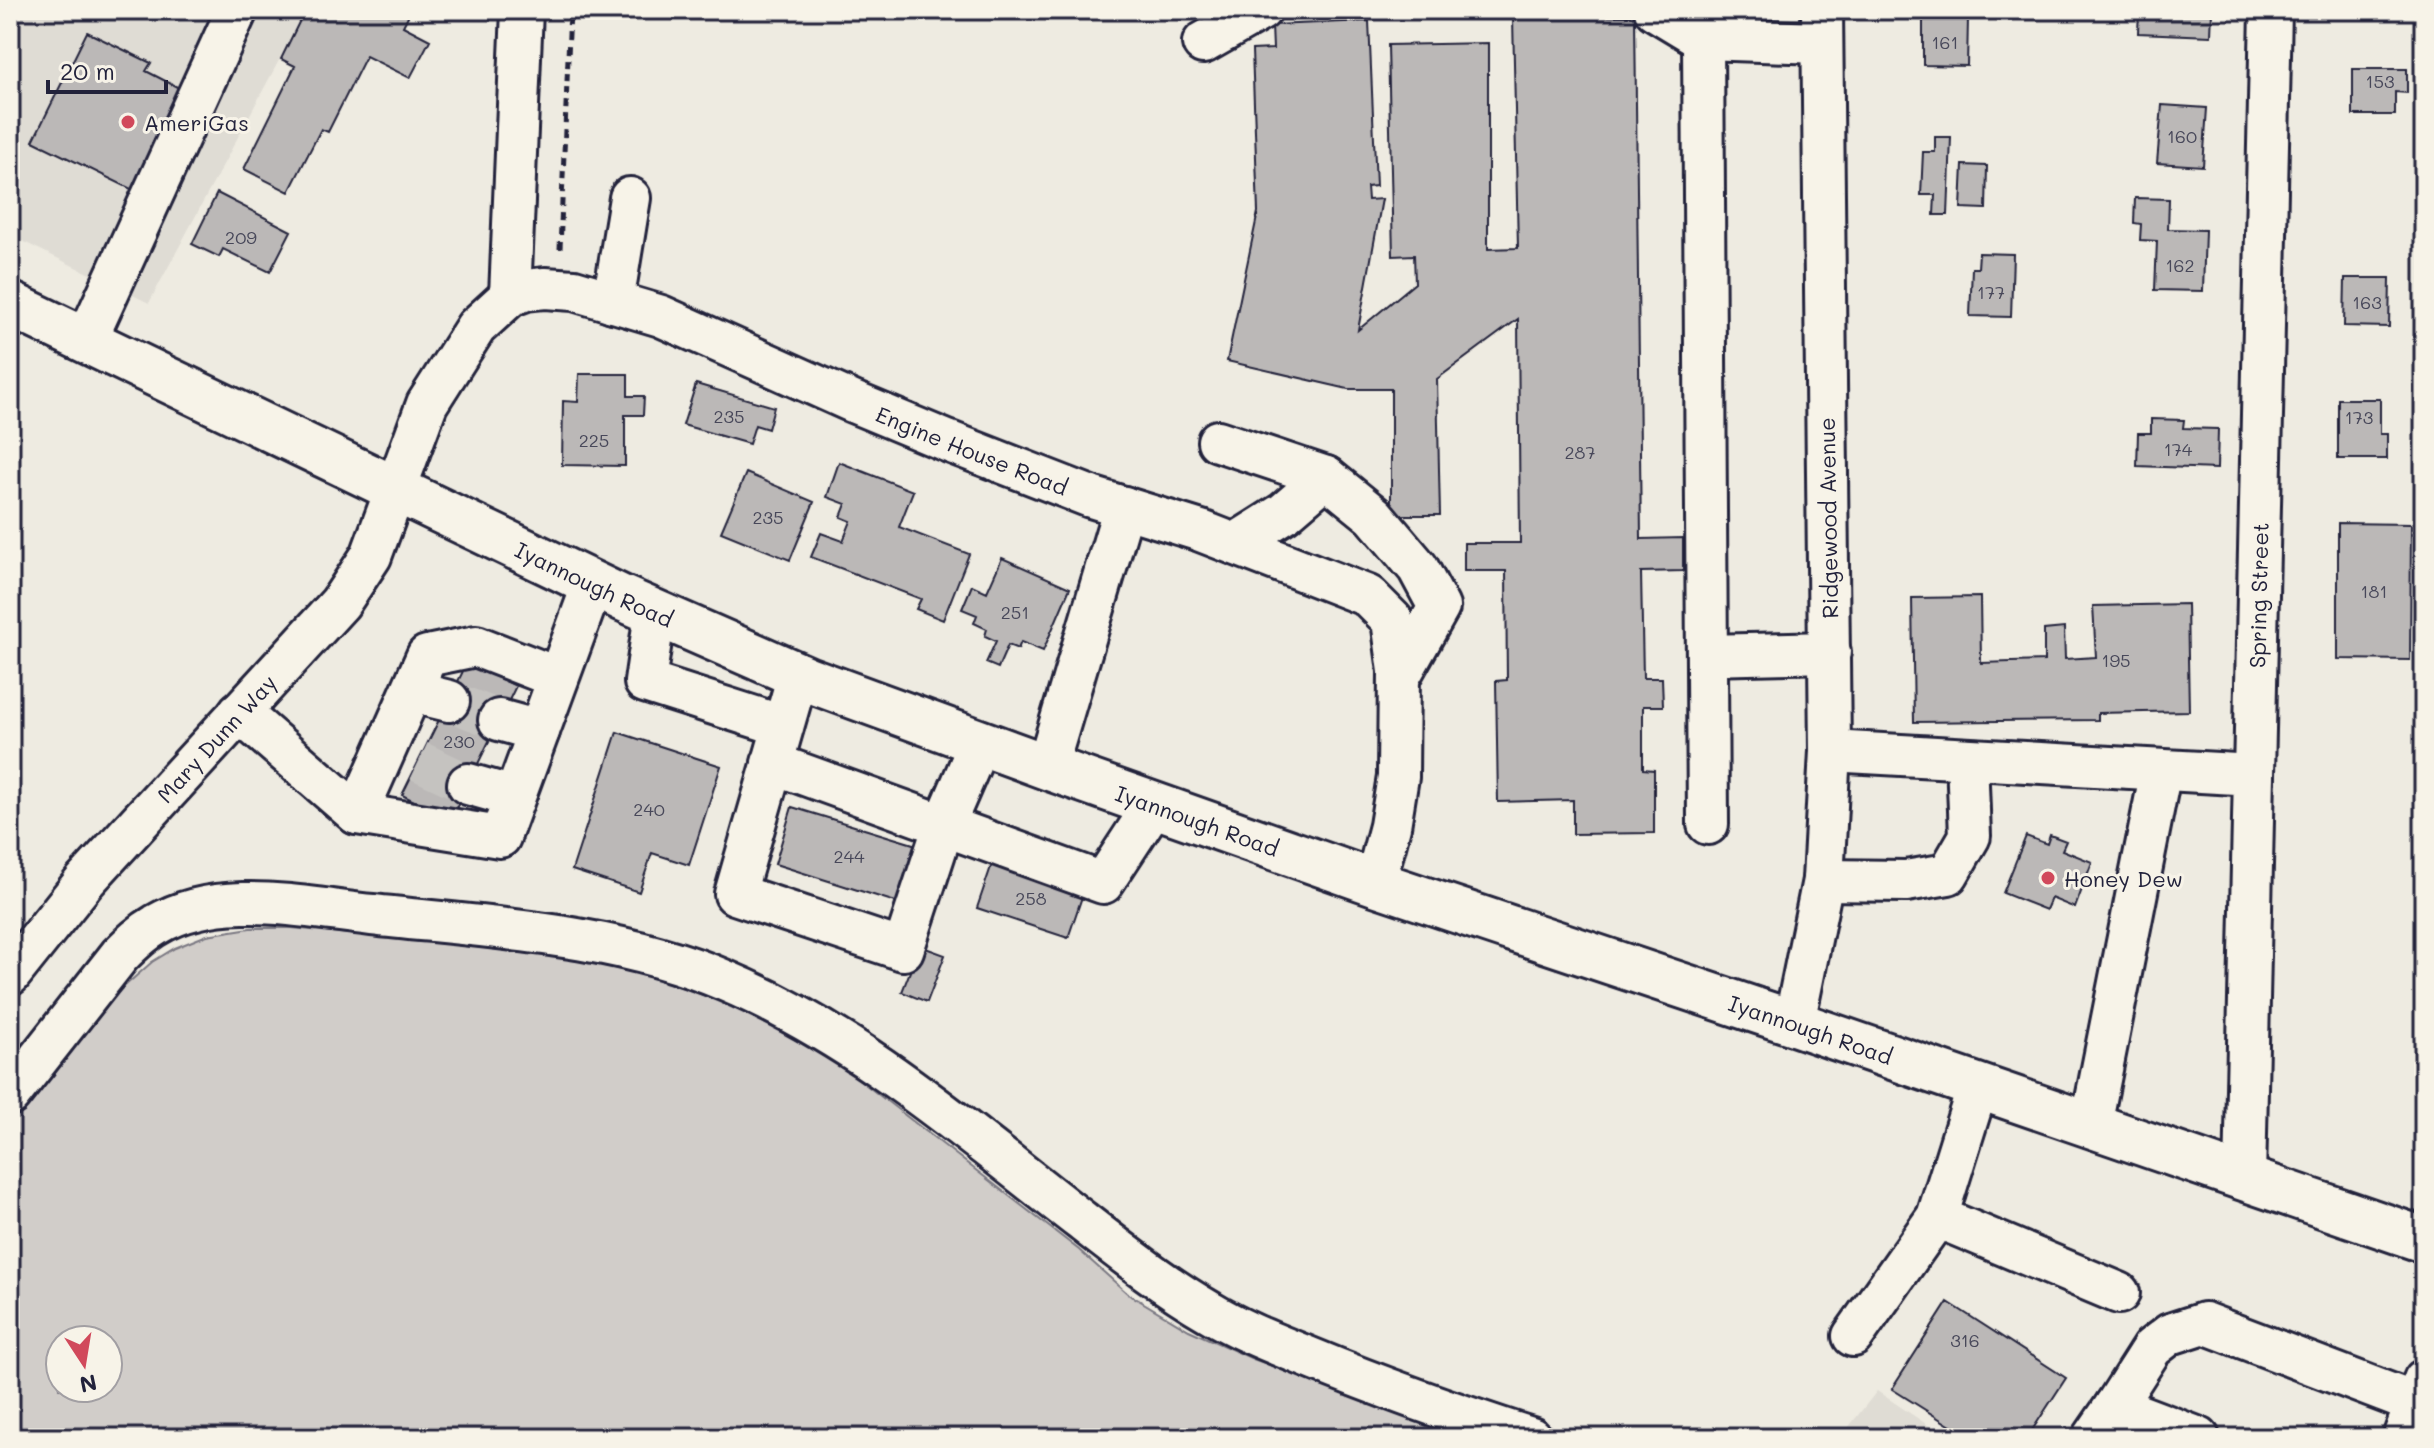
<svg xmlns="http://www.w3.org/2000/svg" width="2434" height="1448" font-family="Mali,sans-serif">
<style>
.built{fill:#dfdcd4}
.green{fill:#d1cdc9;stroke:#7a7882;stroke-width:2;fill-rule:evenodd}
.building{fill:#bbb8b7;stroke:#22223b;stroke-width:2}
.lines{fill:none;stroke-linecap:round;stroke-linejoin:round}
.minor-tunnel{stroke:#c5c3c0;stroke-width:40;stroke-dasharray:40 20;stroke-linecap:butt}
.minor-casing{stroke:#22223b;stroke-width:46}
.major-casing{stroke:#22223b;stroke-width:50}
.path{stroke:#22223b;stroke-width:5;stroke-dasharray:8 6;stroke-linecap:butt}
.minor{stroke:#f7f3e8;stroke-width:40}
.major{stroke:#f7f3e8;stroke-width:44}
.poi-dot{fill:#d1495b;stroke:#f7f3e8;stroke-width:3}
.labels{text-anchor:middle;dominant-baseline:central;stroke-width:6;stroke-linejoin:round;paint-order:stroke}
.number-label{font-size:18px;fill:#48485a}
.poi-label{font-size:22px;fill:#22223b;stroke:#f7f3e8;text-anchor:start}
.street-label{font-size:22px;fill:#22223b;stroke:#f7f3e8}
</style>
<rect width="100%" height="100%" fill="#eeebe1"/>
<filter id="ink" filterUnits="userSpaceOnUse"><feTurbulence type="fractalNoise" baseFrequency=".0125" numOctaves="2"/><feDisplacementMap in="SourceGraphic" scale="16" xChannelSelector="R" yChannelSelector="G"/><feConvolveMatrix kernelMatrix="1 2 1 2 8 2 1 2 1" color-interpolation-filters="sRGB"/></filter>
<g filter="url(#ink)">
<path class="built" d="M10 10H306L149 303 10 235Z
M1877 1391 1947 1438H1840Z"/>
<path class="green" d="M250 928H292L523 952 586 962 650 976 742 1009 821 1050 1079 1250 1127 1293 1189 1330 1253 1359 1476 1438H10V1122L101 1007 152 962 175 948 207 935ZM60 1340H108V1388H60Z"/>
<path class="building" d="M305 10H411L403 26 430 40 410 78 366 56 328 132 321 129 289 192 244 169 295 66 281 59Z
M1930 10H1960V18H1968L1967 66 1923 65V18H1930Z
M2139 10H2212L2211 36 2138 33Z
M2360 10H2403V16L2360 15Z
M1635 16 1641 539 1683 538V571L1641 572 1643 678H1662L1663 706H1643V769L1654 770V833L1573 834V800L1498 802 1496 681 1507 680 1506 571H1464V543H1520L1518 319 1437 379 1440 515H1391V389H1348L1227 361 1258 212 1252 50 1273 49 1272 25 1369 21 1376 186 1367 187 1368 200 1382 199 1358 330 1415 283 1414 255 1393 256 1388 45 1488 43V249L1518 248 1513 17Z
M87 32 151 63 146 71 183 90 133 190 33 141Z
M2353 69H2407V93L2395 92V115H2353Z
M2162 105 2207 108 2203 166 2157 163Z
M1935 137H1951L1948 215H1934L1935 195H1921L1923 152H1935Z
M1963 165 1987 166 1986 209 1961 208Z
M217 193 291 231 270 272 223 249 219 257 192 244Z
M2135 198 2169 199 2168 229 2205 230 2203 291 2155 290 2157 241 2140 240 2141 224 2134 223Z
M1979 253 2013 254 2011 317 1970 316 1972 268H1978Z
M2345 278H2390L2389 327 2344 326Z
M579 374H628V396H644L643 415H625V466L562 465 563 401 578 402Z
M696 384 774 407 768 429 755 425 749 444 683 425Z
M2338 399H2380V434H2387V459H2338Z
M2151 419 2184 420 2183 428 2218 429 2217 469 2137 466 2138 433H2151Z
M839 462 913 491 899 527 969 554 943 620 916 609 921 599 811 557 821 533 843 541 851 521 841 517 846 504 827 497Z
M746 473 814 502 790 560 721 532Z
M2338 523 2411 524 2410 660 2338 659Z
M10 530 16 532 10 554Z
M1002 558 1070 588 1043 651 1021 642 1018 649 1008 645 998 668 986 663 996 641 985 636 987 629 974 623 977 615 962 609 972 585 987 592Z
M1980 597 1981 663 2044 661V630L2064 628 2065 659 2096 657 2093 606 2187 604 2189 711 2098 713V720L1914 722 1912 598Z
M467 663 516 686 451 819 402 795Z
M617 732 721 766 689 865 652 853 639 892 572 870Z
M792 807 923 847 905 905 775 864Z
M2050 835 2066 841 2062 850 2092 862 2075 908 2051 898 2046 910 2003 893 2026 836 2047 844Z
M994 858 1085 888 1068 938 977 908Z
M920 946 945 955 927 1002 902 992Z
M1948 1302 2066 1378 2027 1438H1970L1892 1389Z"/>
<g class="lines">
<path class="minor-tunnel" d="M449 701 499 720
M419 761 468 784"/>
<defs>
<g id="minor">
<path d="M1655 10 1703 39 1822 43"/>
<path d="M1703 39 1708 824"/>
<path d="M1203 43 1261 10"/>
<path d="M510 296 522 10"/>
<path d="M613 302 630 198"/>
<path d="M86 341 237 10"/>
<path d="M1218 441 1326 477 1374 516 1418 568 1439 607 1400 676"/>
<path d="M1235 544 1284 513 1326 477"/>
<path d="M655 613 645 682 783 726"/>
<path d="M1707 655 1830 652"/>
<path d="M798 675 735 894 903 950 944 825 980 742"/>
<path d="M412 692 449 701"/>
<path d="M239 712 357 814 500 837 593 584"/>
<path d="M499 720 539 731"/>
<path d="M1830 751 2254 775"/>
<path d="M772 763 1103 883 1154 805"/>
<path d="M1047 767 1124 507"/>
<path d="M468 784 514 797"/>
<path d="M357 814 427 656 476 646 558 678"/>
<path d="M1823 880 1906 881 1948 874 1970 836 1967 759"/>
<path id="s1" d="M10 975 85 881 340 603 371 556 427 404 476 327 510 296 526 290 545 288 574 290 661 316 853 402 947 441 1091 497 1201 531 1368 596 1392 620 1399 671 1398 777 1390 826 1375 883"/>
<path d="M1794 1023 1823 880 1830 751 1822 10"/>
<path d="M10 1095 120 955C131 944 142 933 156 925 219 887 304 908 372 915 490 928 615 933 726 981 859 1037 969 1134 1082 1221 1123 1253 1165 1286 1210 1312 1241 1331 1276 1344 1310 1358 1383 1388 1456 1414 1531 1438"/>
<path d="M2091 1125 2161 770"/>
<path id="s2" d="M2245 1179 2271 10"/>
<path d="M1937 1217 2119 1293"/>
<path d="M1853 1336 1937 1217 1978 1086"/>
<path d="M2093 1438 2115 1406"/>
<path d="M2199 1438 2115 1406 2152 1348 2170 1334 2204 1323 2414 1403"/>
<path d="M2403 1438 2424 1380"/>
</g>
<g id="major">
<path id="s3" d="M10 304 622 598 807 679 1047 767 1375 883 1794 1023 2424 1240"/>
</g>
</defs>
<use href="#minor" class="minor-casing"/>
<use href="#major" class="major-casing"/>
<path class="path" d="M560 249 570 10"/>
<use href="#minor" class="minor"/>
<use href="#major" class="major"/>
</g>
</g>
<g class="poi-dot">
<circle cx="128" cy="122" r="8"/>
<circle cx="2048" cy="878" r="8"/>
</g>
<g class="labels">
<g class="number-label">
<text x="1945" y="42">161</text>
<text x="2380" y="81">153</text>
<text x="2182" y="136">160</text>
<text x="241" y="237">209</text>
<text x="2180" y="265">162</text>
<text x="1991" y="292">177</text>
<text x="2367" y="302">163</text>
<text x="729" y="416">235</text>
<text x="2359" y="417">173</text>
<text x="594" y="440">225</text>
<text x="2178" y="449">174</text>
<text x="1580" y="452">287</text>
<text x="768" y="517">235</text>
<text x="2374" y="591">181</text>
<text x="1015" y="612">251</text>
<text x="2116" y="660">195</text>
<text x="459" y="741">230</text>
<text x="649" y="809">240</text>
<text x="849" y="856">244</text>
<text x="1031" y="898">258</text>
<text x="1965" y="1340">316</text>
</g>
<g class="poi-label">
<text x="144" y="122">AmeriGas</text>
<text x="2064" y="878">Honey Dew</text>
</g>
<g class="street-label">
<text stroke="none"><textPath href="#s1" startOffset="1348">Engine House Road</textPath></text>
<text transform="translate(1828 518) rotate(-91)">Ridgewood Avenue</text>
<text stroke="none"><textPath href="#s3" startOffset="648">Iyannough Road</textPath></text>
<text stroke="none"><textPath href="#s2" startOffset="584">Spring Street</textPath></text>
<text stroke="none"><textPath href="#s1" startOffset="314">Mary Dunn Way</textPath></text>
<text stroke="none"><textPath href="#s3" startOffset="1296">Iyannough Road</textPath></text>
<text stroke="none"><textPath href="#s3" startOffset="1944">Iyannough Road</textPath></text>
</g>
</g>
<rect width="2434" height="1448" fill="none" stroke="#f7f3e8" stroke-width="40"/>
<rect x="20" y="20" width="2394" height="1408" fill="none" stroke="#22223b" stroke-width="3" filter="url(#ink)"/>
<g transform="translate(84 1364) rotate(168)"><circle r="38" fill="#f7f3e8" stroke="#a29fa3" stroke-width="2"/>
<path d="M0-6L14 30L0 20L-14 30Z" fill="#d1495b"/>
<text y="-12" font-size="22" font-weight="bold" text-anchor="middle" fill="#22223b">N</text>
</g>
<path d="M48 80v12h118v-12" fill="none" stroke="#22223b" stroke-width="4"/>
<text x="60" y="80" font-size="24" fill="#22223b" stroke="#f7f3e8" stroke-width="6" paint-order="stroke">20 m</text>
</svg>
